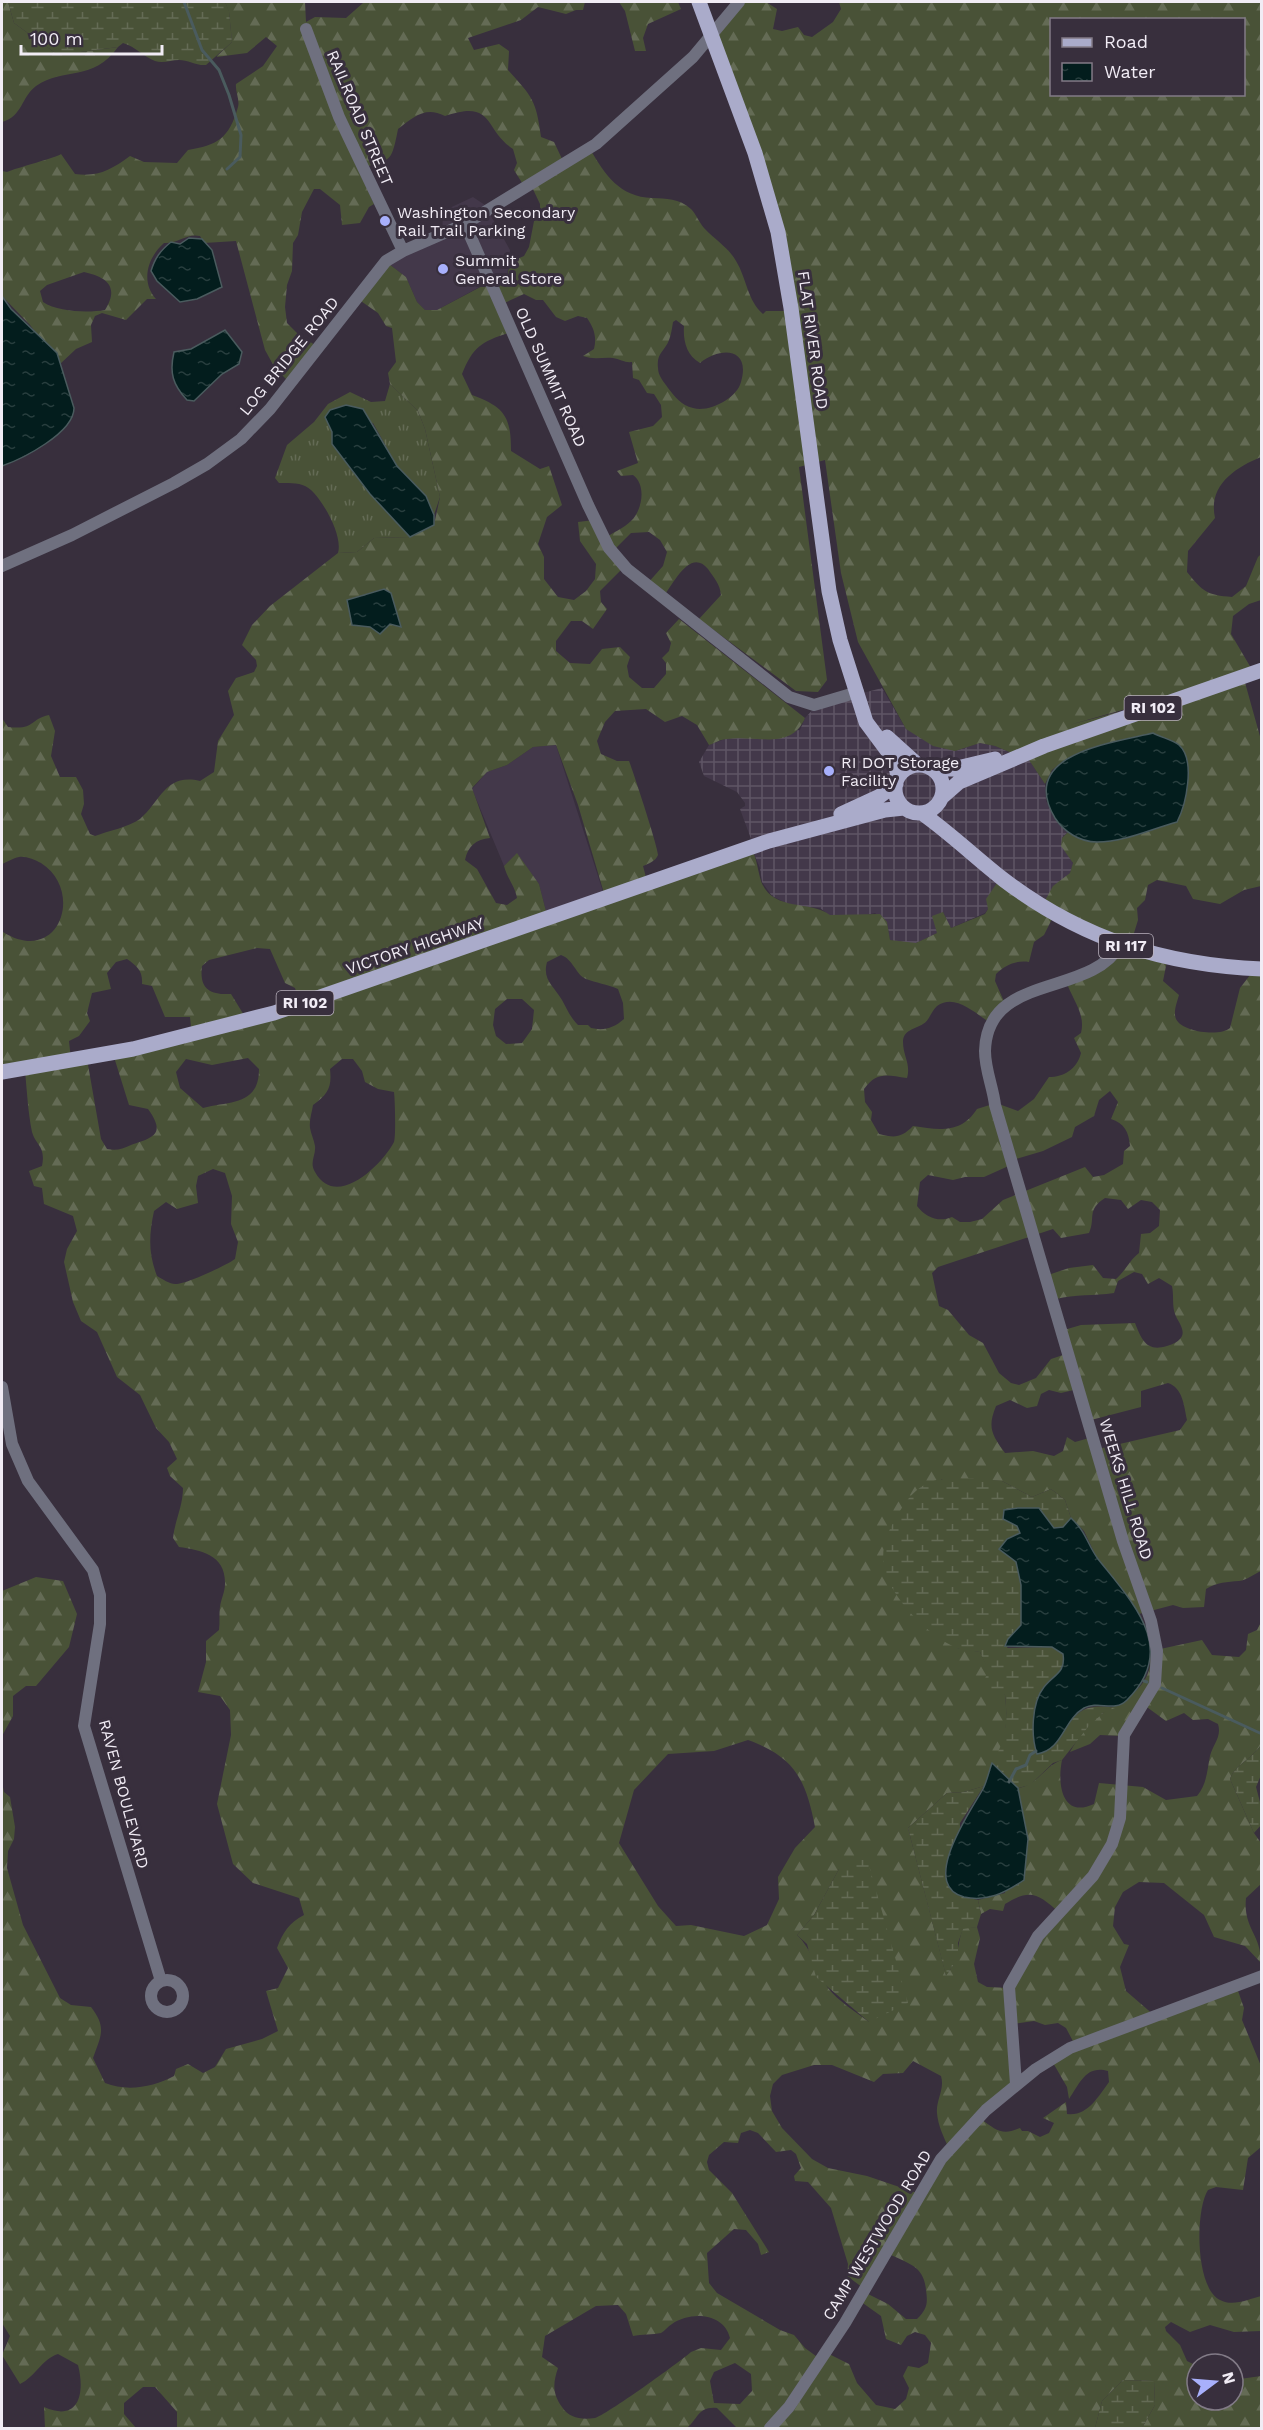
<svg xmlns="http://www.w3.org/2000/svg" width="1263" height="2430" font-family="'Work Sans',sans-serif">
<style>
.built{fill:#43384a}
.industrial{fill:url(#industrial-grid)}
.grass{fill:url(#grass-tufts)}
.forest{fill:url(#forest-firs);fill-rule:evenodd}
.wetland{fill:url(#wetland-marsh)}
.water{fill:url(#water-ripples);stroke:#4a5b5e;stroke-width:1.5}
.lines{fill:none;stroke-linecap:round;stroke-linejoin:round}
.stream{stroke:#4a5b5e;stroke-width:3}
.minor{stroke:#6f707f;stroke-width:12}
.major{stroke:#aaabca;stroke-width:15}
.poi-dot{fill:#a8b0fc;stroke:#382f3d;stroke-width:2}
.labels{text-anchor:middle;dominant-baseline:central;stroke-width:6;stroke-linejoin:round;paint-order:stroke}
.shield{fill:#382f3d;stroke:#bab3be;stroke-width:1.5}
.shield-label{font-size:15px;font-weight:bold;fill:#f1ecf5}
.street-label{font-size:16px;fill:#f1ecf5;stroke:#382f3d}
.poi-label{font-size:16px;fill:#f1ecf5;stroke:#382f3d;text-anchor:start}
</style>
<defs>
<pattern id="industrial-grid" width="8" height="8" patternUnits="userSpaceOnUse" patternTransform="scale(1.5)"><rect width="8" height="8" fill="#43384a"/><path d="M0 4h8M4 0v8" fill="none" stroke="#5f5565"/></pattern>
<pattern id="grass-tufts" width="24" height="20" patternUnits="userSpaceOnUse" patternTransform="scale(1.5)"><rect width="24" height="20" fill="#495237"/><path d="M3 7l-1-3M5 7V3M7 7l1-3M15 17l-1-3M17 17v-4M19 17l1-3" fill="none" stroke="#646b55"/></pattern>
<pattern id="forest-firs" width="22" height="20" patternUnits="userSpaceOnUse" patternTransform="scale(1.5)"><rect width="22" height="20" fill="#495237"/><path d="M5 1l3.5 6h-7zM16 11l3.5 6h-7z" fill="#646b55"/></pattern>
<pattern id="wetland-marsh" width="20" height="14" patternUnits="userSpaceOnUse" patternTransform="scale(1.5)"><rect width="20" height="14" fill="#495237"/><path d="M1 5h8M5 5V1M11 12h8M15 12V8" fill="none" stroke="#646b55"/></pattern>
<pattern id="water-ripples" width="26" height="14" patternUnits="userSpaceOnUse" patternTransform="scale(1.5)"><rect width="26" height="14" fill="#031d1d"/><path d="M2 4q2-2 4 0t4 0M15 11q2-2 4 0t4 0" fill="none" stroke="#283e3e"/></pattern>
</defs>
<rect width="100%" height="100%" fill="#382f3d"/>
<path class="built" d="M473 197 485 205 510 250 507 278 491 286 487 283 437 310H425L417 302 406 277 389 264 442 235 443 211Z
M556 745 606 901 548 919 539 884 517 854 504 866 472 789 487 772 507 765 533 747Z"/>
<path class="industrial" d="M882 688 906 729 955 751 980 743 995 746 1029 760 1045 784 1046 801 1057 821 1068 832 1062 838 1073 864 1070 873 1042 906 988 909 985 913 951 928 943 912 937 933 916 943H910L890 940 887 923 875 913 862 916 829 915 820 908 792 906 772 896 762 882 760 868 752 849 754 847 740 809 745 806V803L737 792 704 776 699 762 709 745 725 739 800 730 805 718 817 705Z"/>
<path class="grass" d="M390 384 418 411 425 429 440 497 434 515 426 496 397 466 373 423 332 432V444L410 537 374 538 357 552 338 553C343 536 324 502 311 490 303 482 289 483 279 483L275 478 287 445 314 422 328 404 350 392 371 402 385 401Z"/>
<path class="forest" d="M2 2H8L14 23 58 55 118 47C93 82 64 67 36 86 21 97 23 116 2 122Z
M225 2H305L306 22 315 17 346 18 363 3 585 2 583 10H576L566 14 538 7 521 20 468 38 474 50 499 44 509 51 508 70C532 97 536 99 541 137L554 142 564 163 590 149C605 175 620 197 652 198 666 199 679 198 691 209 696 214 699 222 704 228 715 240 728 247 736 261 747 279 747 300 763 314L766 311H786L773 228 709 38 740 2H766L777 9 773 29 782 31 798 27 804 35 812 37 833 22 841 9 839 2H1261V457C1234 468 1208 486 1215 518L1188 551 1187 572C1203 592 1207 595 1232 597L1246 586 1258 557 1261 554V600L1249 604 1233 616 1231 634 1254 673 1069 725 1244 679 1261 740V886L1244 890 1220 904 1193 899 1186 886 1157 880 1148 885 1145 900 1137 908 1138 920 1130 946 1167 961 1163 981 1179 995C1177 1002 1173 1012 1176 1019 1182 1032 1220 1037 1230 1028L1240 988 1254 970 1261 969V1571C1254 1574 1247 1580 1239 1581 1227 1582 1217 1582 1206 1589L1204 1607 1183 1608 1173 1605 1139 1614 1096 1556 1084 1531 1071 1518 1065 1500 1051 1489 1032 1497 1002 1481 941 1479 957 1648 980 1652 989 1670 987 1680 1005 1695C1007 1712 1007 1731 1002 1747 997 1761 988 1772 984 1786L964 1792 947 1793 908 1828 946 1975C960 1960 956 1947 963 1928L977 1927 980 1938 974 1964 978 1982 987 1987 1010 1988 1060 1913C1038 1894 1031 1888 1005 1904L1003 1911 990 1909 981 1914 978 1900 1005 1893 1018 1788C1037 1786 1045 1765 1062 1760 1057 1784 1062 1819 1094 1804L1099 1783 1143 1787 1166 1800 1197 1796C1207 1784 1207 1771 1210 1756 1213 1744 1222 1737 1218 1724L1208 1719 1193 1720 1184 1713 1166 1721 1144 1705 1123 1736 1100 1735 1090 1744 1070 1752C1078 1737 1089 1723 1103 1713 1121 1701 1142 1693 1149 1670 1151 1664 1150 1657 1151 1651L1202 1640 1212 1655 1239 1657 1246 1650 1248 1634 1257 1630 1261 1622V1745C1253 1758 1235 1765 1230 1779L1254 1833 1261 1843V1884L1246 1898C1243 1929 1261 1933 1261 1963L1245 1946 1214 1937 1204 1915 1164 1883 1139 1882 1123 1892 1115 1907 1113 1926 1124 1944 1129 1945 1120 1967 1126 1991 1155 2016 1237 1988 1244 2008 1242 2020 1261 2066V2147L1248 2158 1243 2190 1216 2187 1208 2190C1195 2210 1195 2288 1220 2300 1233 2307 1249 2299 1261 2296V2331L1234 2332 1210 2325 1190 2332 1171 2322 1165 2327 1166 2331 1180 2345 1187 2361 1197 2366V2400H1233V2380L1261 2376V2428H1142L1155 2405 1154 2381 1123 2380 1102 2401 1095 2428H737L717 2408C698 2406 698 2419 687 2428H177V2412L155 2387H143L124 2403V2414L136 2428H45L44 2407C80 2423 85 2392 78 2365L58 2354C42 2359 35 2377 20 2384L2 2355 10 2336 2 2323V1782L4 1792 10 1797 15 1827 14 1839 8 1851 7 1868 23 1925 60 1998 71 2005 91 2007C107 2028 101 2035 93 2058L105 2083C127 2092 154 2087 174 2076L176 2069 188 2064 203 2073 215 2067 226 2049 262 2039 278 2031 266 1991 278 1988 288 1968 277 1948C283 1932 289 1923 304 1915L299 1898 253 1883 233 1864 217 1804 231 1735 230 1710 220 1696 198 1692 206 1662V1641L219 1630C220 1622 219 1614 220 1607 221 1599 225 1592 225 1584 226 1555 201 1550 179 1547L173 1538C175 1520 183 1506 183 1488L170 1476 167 1468 177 1459 169 1442 156 1428 140 1395 117 1377 97 1332 81 1321 73 1302 64 1262 67 1249 77 1231 73 1216 44 1204 42 1188 34 1186 29 1171 42 1166C46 1146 36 1146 32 1132 28 1112 27 1091 25 1071L2 1074V916L3 932C59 967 85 891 41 863 35 860 26 856 19 857 13 858 7 862 2 864V718L8 727C36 730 28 720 49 715L55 731 51 756 60 777H76L83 790 84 804 81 814 90 834 95 836C108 831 129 827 140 819 161 801 165 773 200 781L214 772 218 741 234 715 228 691 236 678 254 672 257 666 256 660 242 645 252 625 270 606 338 553 357 552 374 538 410 537 434 525 440 497 425 429 418 411 390 384 388 373 396 362 392 328 386 326 378 313 358 299 389 264 406 277 417 302 425 310H437L488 283 491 286 507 278 510 262 524 256 529 247 535 216 540 211V204L531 185 524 186 514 170 517 163 513 149C483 129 495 99 445 116 425 106 414 117 398 129 390 171 389 154 359 171L374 204 369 207 360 223 342 225 340 205 320 189H314L302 212 298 235 293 243 292 271 287 285 285 307 287 323 298 334 318 347 290 383 275 368 265 350 236 241 204 243 200 236C187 233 177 244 164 243 148 257 140 281 156 299H147L126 320 102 313 95 316 91 325 92 342 76 349 60 364 30 325 2 296V171L7 172C16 168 58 157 61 154L75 174C98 177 111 170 130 156L144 162 177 163 188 150C217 145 229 139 238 107 240 100 235 91 236 84L263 66 277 46 266 37 247 53 216 57 232 42 229 12ZM1052 20H1244V94H1052ZM84 272C106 277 120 286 105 310 88 313 58 312 43 302L40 291 47 285ZM524 294 536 300H543L556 317 565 321 578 316 587 318C594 328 597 337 594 349L583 356C594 360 602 357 613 358 620 359 625 363 632 362L633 378 639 380 647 393 654 394 661 405 662 417 653 426 629 432 638 463 617 471 621 476 633 475C647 485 642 511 631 521 624 528 612 533 603 539L594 520 578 522 580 541 596 564 595 579 586 591 574 600 558 597 544 579V557L538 544 547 517 562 505 549 466 540 469 511 451C511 417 505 407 472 395L462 374C473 347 481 342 508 333L500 305ZM676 320 684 326C683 340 686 355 700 363 721 346 751 348 741 382 737 398 709 413 693 408 681 405 675 397 668 388 664 382 658 376 658 368 656 353 665 351 669 340 671 335 672 328 673 322ZM825 460 841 573 858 642 906 729 933 746 955 751 980 743 995 746 1029 760 1045 784 1052 770 1062 762 1094 747 1153 733 1179 745C1188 772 1191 795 1177 822L1080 839 1068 832 1062 838 1061 846 1073 863 1070 873 1053 886 1042 906 999 880 986 899 988 909 985 914 951 928 943 912 932 916 937 933 916 943 890 940 887 922 880 914 830 915C810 900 772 912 761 881 758 871 757 860 752 849L648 885 643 866C648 864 656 861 658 855 659 850 633 771 629 761H617L601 754 597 741 605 722 615 711 646 709 665 722 682 716 697 725 709 745C715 743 721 739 727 739 756 735 791 751 805 718L679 619 666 633 671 643 669 651 662 658 666 663V674L654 688H642L629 677 627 666 630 657 620 647 602 649 590 664 570 663 556 651V641L571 621H582L593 629 607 609 601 602 600 591 624 567 613 551 631 533 649 532 660 540 667 552 663 566 647 584 663 597C673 585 690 547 708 569 714 578 720 584 721 595L699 619 796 691 818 692 827 680 799 467ZM556 745 578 805 606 900 548 919 539 884 517 853 504 866C507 878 515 886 517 898L507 905 496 903 477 869 465 860C468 846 476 839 490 838L472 788 487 772 507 765 533 747ZM1054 915 1117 951 1066 981C1072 999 1086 1014 1081 1033L1074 1038 1081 1053C1077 1069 1064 1077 1049 1077L1034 1099 1018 1111 996 1103 977 1109C961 1134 939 1130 913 1126 901 1138 895 1138 879 1134L871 1120 872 1112 865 1102 864 1089C877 1071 887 1075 907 1078 911 1064 903 1056 903 1042 903 1030 915 1029 923 1024 930 1020 931 1011 937 1006 956 993 975 1014 991 1023L1006 1006 995 981 996 974C1005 965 1016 960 1029 962L1034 942 1044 935ZM257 948 270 949 285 983 295 988 300 1004 247 1020 231 994C210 995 199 989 202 966L209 960ZM561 955C573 959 576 975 586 979 596 983 607 984 618 989L623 1003 624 1019C614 1028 604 1031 591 1028L588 1025H578C570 1017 567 1009 562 1000 554 986 542 980 547 962ZM127 959C137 966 143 971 142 984L152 986 165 1017H190L192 1036 114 1057 129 1105 148 1109C167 1135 152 1138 131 1145 122 1149 117 1151 107 1149L101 1139 87 1059 71 1060 69 1041 79 1036 90 1021 87 1013 92 993 111 989 107 973 116 962ZM507 999H522L534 1010 532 1029 522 1043 506 1044 496 1036 493 1025 495 1009ZM248 1058 259 1069C259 1105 232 1101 203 1108L180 1088 176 1072 186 1059 212 1065ZM342 1059H353L362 1071 365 1082 378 1089 394 1092C395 1099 396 1136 394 1142 382 1165 336 1210 315 1172 309 1162 316 1156 315 1146 314 1140 311 1134 310 1128 309 1120 312 1112 313 1105 328 1094 332 1088 330 1069ZM1110 1091 1118 1102 1111 1119C1124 1123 1129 1132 1130 1146L1124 1151 1123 1164 1104 1175 1093 1177 1085 1167 1003 1200 982 1219 970 1222H960L952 1217C939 1223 925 1217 917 1206L920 1182 928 1175 953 1180 965 1177H984L1013 1164V1160L1043 1151 1072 1137 1075 1127 1094 1116 1099 1100ZM213 1169 225 1173 232 1196 231 1224 238 1242 235 1259C227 1265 185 1285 175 1284 170 1284 162 1279 157 1276 148 1253 149 1235 154 1211L166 1202 177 1209 198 1203 196 1186 198 1176ZM1105 1198 1121 1200 1128 1209 1141 1200 1152 1202 1160 1210 1159 1226 1150 1233 1141 1234 1139 1253C1129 1261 1126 1270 1116 1279L1103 1278 1093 1265 1069 1268 1048 1275 1056 1299C1075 1294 1094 1296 1114 1293L1118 1281 1134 1272 1142 1274 1148 1284 1159 1278 1172 1286C1174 1295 1172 1306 1175 1314 1177 1320 1185 1329 1182 1336 1179 1342 1173 1344 1167 1346 1147 1352 1142 1341 1135 1323L1081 1325 1064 1330 1069 1353 1051 1359 1036 1378 1019 1385 1011 1383 999 1373 983 1343 969 1335 948 1310 939 1306 932 1273 938 1267 1053 1229 1061 1238 1089 1233C1096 1218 1086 1210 1105 1198ZM1168 1383C1183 1388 1184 1406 1187 1420L1180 1430 1098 1449 1093 1437 1075 1442 1067 1437 1063 1451 1054 1456 1033 1451 1005 1453C992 1435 987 1428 996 1406L1010 1400 1027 1408 1037 1406 1041 1394 1049 1390 1061 1393 1078 1389 1091 1420 1141 1407V1391ZM748 1740C795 1757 806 1780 815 1827L795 1848 778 1877 779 1899 767 1925 744 1936 691 1925 676 1926 658 1906 619 1843 634 1790 668 1754 714 1751ZM839 1869 869 2022C856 2012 838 2001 828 1988 816 1971 812 1949 797 1935L814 1915ZM1034 2021 1045 2025 1058 2023 1066 2028 1075 2045 1052 2061 1067 2087 1069 2099C1080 2083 1086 2065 1108 2071L1109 2082C1098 2097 1087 2117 1067 2114L1066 2102 1043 2118 1054 2123 1049 2133 1040 2137 1028 2131H1022L1020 2128C1002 2136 996 2130 981 2119L1016 2079 1012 2024ZM913 2061 941 2076C945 2089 936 2100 937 2113 938 2126 944 2137 949 2149L923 2195 867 2176 828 2168 812 2159 782 2128 772 2111 770 2096 773 2084 782 2075 814 2065H832L874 2082 883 2074 903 2073ZM750 2130 758 2133 776 2152 791 2150 796 2154 801 2168 794 2176 795 2181 808 2182 831 2208 848 2264 847 2276 866 2290 889 2254C909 2264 924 2266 926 2290 928 2304 927 2309 917 2319H906L888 2304 866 2293 860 2301 881 2316 886 2339 901 2345 907 2336 915 2332 925 2335 931 2343 928 2363 919 2368 908 2366 903 2376 909 2388 906 2399 895 2409 876 2405 857 2383 849 2364 827 2353 820 2359 805 2348 794 2335 780 2330 717 2293 709 2283 707 2253 734 2229 746 2230 758 2244 761 2255 769 2252 732 2193 709 2170 707 2162 709 2155 724 2142 738 2143 741 2133ZM618 2305 626 2314 633 2336C641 2334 653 2335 661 2333 665 2331 668 2326 672 2324 691 2311 724 2313 730 2338L721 2350 701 2348 691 2352C681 2361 605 2416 595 2418 581 2420 569 2418 562 2407 552 2393 553 2383 558 2368L542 2357 545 2336 596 2306ZM735 2363 751 2374 752 2391 740 2404 714 2403 710 2381 714 2372Z
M619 2H678L681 9 648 24 643 38 646 51H635L625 11Z
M36 1577 63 1581 77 1614 69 1647 36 1686H26L13 1696V1716L2 1736V1591Z"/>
<path class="wetland" d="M8 2H225L229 11 232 42 206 65C197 66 188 60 179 60 171 60 163 64 155 61 143 56 136 47 123 43L118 47 58 55 14 23Z
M975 1478 1002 1481 1032 1497 1051 1489 1065 1500 1071 1518 1063 1527 1054 1528 1039 1508 1017 1526 1020 1534 1016 1562 1021 1585V1625L1007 1648 1052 1647 1063 1654C1067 1678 1053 1673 1043 1688 1038 1696 1033 1717 1033 1726 1033 1733 1036 1737 1034 1744L1061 1737C1075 1711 1085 1703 1115 1708L1103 1713 1088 1727 1062 1760 1053 1763 1030 1785 1018 1788 1009 1782 992 1763C1006 1742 1008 1719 1005 1695L982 1688 988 1670 980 1652C973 1651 964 1651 957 1648 929 1637 888 1596 884 1565 881 1547 887 1533 896 1518 903 1505 912 1491 926 1484 940 1476 959 1479 975 1478Z
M1261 1745V1775L1256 1787 1261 1806V1825L1254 1833 1230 1779C1235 1765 1253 1758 1261 1745Z
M984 1786 960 1823V1896L978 1900 981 1914 977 1927 963 1929 958 1943V1958L946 1976 908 1828 947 1793 964 1792Z
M864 1848 908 2003 869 2022 816 1977 807 1944 797 1935 814 1915 839 1869Z
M1123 2380 1154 2381 1155 2405 1142 2428H1095L1102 2401Z"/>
<path class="water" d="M189 238 202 239 212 250 222 287 197 299 180 302 157 281 151 271C155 258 160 251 171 242L180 244Z
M2 296 11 309 57 353 74 408C74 433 22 459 2 466Z
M225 330 242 352 239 364 222 374 194 401 187 400C173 385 169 373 174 352L191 349Z
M346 405 363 409 397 466 426 496 434 515V525L410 537 370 494 332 444V432L325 417 330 410Z
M384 589 391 593 401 627 390 624 380 634 370 627 352 625 347 600Z
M1153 733C1160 737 1173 740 1179 745 1196 760 1186 805 1177 822 1151 829 1125 842 1097 842 1080 842 1064 832 1055 818 1017 754 1111 743 1153 733Z
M1018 1508H1039L1054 1528 1063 1527 1071 1518C1087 1533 1087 1544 1098 1559 1133 1603 1179 1649 1127 1700 1114 1713 1099 1700 1084 1708 1063 1720 1063 1750 1037 1754 1031 1737 1031 1703 1044 1687 1054 1674 1066 1673 1063 1654L1052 1647 1005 1646 1008 1639 1021 1625V1585L1016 1562 999 1549 1007 1539 1020 1533 1017 1526 1003 1519 1004 1510Z
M992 1763 1018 1788 1028 1839 1024 1880C1005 1893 987 1902 964 1897 918 1885 972 1809 983 1789 987 1781 989 1771 992 1763Z"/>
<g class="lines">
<path class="stream" d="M184 2 202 50 219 70 229 95 241 135 240 157 227 169
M1144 1681 1147 1682
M1162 1688 1262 1734
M1009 1782 1016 1769 1026 1765 1030 1755 1036 1751"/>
<path class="minor" d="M306 29 339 117 403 251
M465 224 588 505 609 548 627 569 789 697 814 705 858 692
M2 566 72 535 174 483 207 464 241 439 270 409 386 261 403 251 465 224 596 144 693 57 739 2
M2 1387 12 1444 28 1481 93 1570 100 1595V1624L84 1726 161 1981
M151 1996a16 16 0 1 1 32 0a16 16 0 1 1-32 0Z
M1016 2084 1009 1987 1038 1936 1093 1876 1112 1844 1120 1818 1124 1735 1155 1684 1157 1651 1151 1621 1123 1541 995 1105C993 1087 985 1070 985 1051 987 972 1090 998 1120 945
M770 2428 789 2407 845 2323 941 2159 986 2110 1036 2069 1070 2048 1262 1976"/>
<path class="major" d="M699 2 755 153 778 232 791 308 829 591 840 640 866 722 895 761 898 777
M887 737 918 765
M895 789a24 24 0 1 1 48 0a24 24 0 1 1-48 0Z
M933 769H953L995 759
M943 796 959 782 1044 746 1262 670
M841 814 880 796 896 784
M923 814C951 834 976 858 1004 880 1082 939 1164 965 1262 969
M2 1072 133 1049 274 1013 769 841 885 810 904 808"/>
</g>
<g class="poi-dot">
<circle cx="385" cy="221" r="6"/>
<circle cx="443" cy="269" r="6"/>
<circle cx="829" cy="771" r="6"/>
</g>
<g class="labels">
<g class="shield">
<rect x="1124.5" y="696" width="57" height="24" rx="4.5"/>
<rect x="1099" y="934" width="54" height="24" rx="4.5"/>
<rect x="276.5" y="991" width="57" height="24" rx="4.5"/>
</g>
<g class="shield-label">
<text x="1153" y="708">RI 102</text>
<text x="1126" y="946">RI 117</text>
<text x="305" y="1003">RI 102</text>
</g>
<g class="street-label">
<text transform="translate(360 118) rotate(67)">RAILROAD STREET</text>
<text transform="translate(813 340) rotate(82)">FLAT RIVER ROAD</text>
<text transform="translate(289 356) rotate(-51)">LOG BRIDGE ROAD</text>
<text transform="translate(551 377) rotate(66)">OLD SUMMIT ROAD</text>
<text transform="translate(415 946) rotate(-19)">VICTORY HIGHWAY</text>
<text transform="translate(1126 1489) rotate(73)">WEEKS HILL ROAD</text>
<text transform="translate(124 1794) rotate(75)">RAVEN BOULEVARD</text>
<text transform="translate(877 2235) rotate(-59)">CAMP WESTWOOD ROAD</text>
</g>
<g class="poi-label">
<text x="397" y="212">Washington Secondary<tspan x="397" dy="18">Rail Trail Parking</tspan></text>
<text x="455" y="260">Summit<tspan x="455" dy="18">General Store</tspan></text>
<text x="841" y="762">RI DOT Storage<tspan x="841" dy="18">Facility</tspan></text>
</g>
</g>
<rect width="1263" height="2430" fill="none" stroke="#f1ecf5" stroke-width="6"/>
<rect x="1050" y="18" width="195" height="78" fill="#382f3d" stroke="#827b87" stroke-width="1.5"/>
<rect x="1062" y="38" width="30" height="9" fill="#aaabca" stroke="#827b87" stroke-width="1.5"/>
<text x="1104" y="48" font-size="18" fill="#f1ecf5">Road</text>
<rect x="1062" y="63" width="30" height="18" fill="url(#water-ripples)" stroke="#827b87" stroke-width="1.5"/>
<text x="1104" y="78" font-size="18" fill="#f1ecf5">Water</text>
<g transform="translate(1215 2382) rotate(74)"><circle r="28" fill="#382f3d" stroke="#827b87" stroke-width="1.5"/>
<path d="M0-4.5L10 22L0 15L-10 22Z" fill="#a8b0fc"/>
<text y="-9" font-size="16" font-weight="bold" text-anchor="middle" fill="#f1ecf5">N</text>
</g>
<path d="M21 45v9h141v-9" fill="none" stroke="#f1ecf5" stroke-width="3"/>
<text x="30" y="45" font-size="18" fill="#f1ecf5" stroke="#382f3d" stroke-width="4.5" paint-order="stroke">100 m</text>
</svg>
